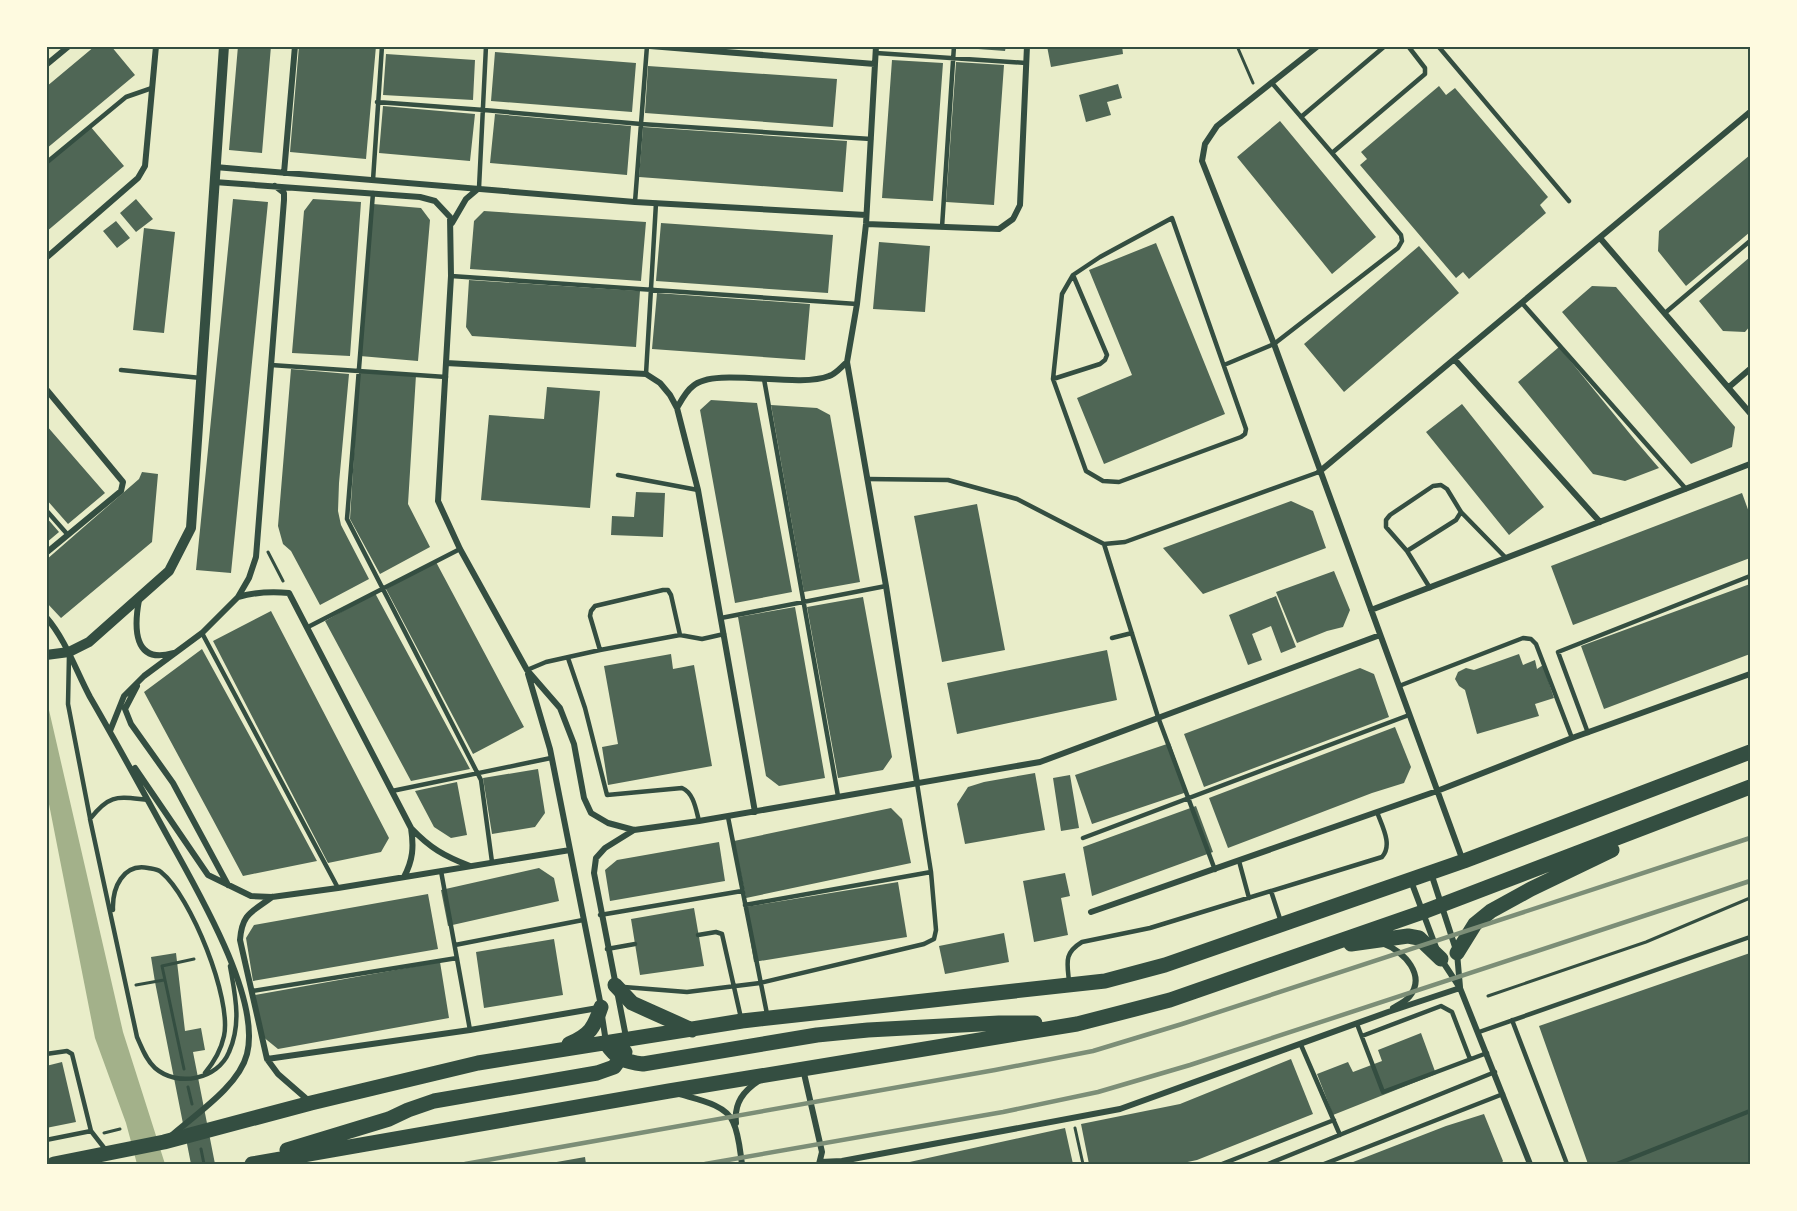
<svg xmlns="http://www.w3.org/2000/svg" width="1797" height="1211" font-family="'PT Sans Narrow',sans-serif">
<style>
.water{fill:#a3b18a}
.building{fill:#4f6655}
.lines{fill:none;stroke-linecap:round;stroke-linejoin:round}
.path{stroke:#344e41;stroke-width:3}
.service{stroke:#344e41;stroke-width:4.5}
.minor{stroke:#344e41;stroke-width:6}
.tertiary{stroke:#344e41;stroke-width:10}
.primary{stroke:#344e41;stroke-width:15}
.rail{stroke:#7c8e77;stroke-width:4.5}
.neatline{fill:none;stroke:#344e41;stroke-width:2}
</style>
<rect width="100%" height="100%" fill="#e9edc9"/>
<path class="water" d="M46 697 123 1032 165 1164H137L126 1123 95 1038 47 794Z"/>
<path class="building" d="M95 46H111L135 75 46 149V87Z
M238 46H271L262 153 229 150Z
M299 46H376L366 159 290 152Z
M965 46H1006L1005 51 965 48Z
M1047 46H1122L1123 54 1051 67Z
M495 52 636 63 632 112 491 101Z
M386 54 475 60 473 100 383 95Z
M892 60 943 63 933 201 882 198Z
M956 62 1004 65 994 205 946 202Z
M648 66 837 79 833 127 645 113Z
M1118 84 1122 98 1107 102 1111 115 1086 122 1079 95Z
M1439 86 1446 95 1455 88 1548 197 1540 205 1546 213 1469 279 1463 272 1456 278 1360 165 1367 159 1361 152Z
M383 106 475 114 470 161 379 153Z
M495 114 631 126 627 175 490 163Z
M1280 121 1376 237 1332 274 1237 157Z
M90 126 124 166 46 232V163Z
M643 127 847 141 843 192 639 177Z
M1750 155V232L1686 286 1658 251 1659 231Z
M136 199 153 219 136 232 120 213Z
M233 199 268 202 231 573 196 570Z
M313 199 361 202 350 356 292 353 304 211Z
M373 204 421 208 430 220 418 361 360 356Z
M484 211 646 222 641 281 470 269 474 221Z
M116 221 130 238 117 248 103 231Z
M661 223 833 235 828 293 656 281Z
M144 228 175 232 164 333 133 330Z
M879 242 930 246 925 312 873 309Z
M1156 243 1225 414 1104 464 1077 398 1132 375 1089 270Z
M1419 246 1459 293 1344 392 1304 344Z
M1750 257V326L1745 332 1723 331 1699 301Z
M469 280 640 291 636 347 472 336 466 327Z
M1592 286 1616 287 1735 427 1732 447 1691 464 1562 312Z
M657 293 810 304 805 360 652 349Z
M1559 347 1635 440 1659 468 1625 481 1593 474 1518 382Z
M291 369 349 374 339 483 338 511 341 525 369 579 320 605 291 551 283 544 278 526Z
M359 372 416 375 408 504 430 547 380 574 350 519Z
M547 387 600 391 590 508 481 500 489 415 544 419Z
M711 400 757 403 792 592 735 603 700 410Z
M1462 404 1544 507 1509 535 1426 432Z
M771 405 817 408 830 415 860 582 804 592Z
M46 425 105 493 68 524 46 499Z
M142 472 158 474 152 542 61 618 46 602V560L139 479Z
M636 492 665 493 663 537 611 535 612 516 634 517Z
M1742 493 1750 515V558L1573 625 1551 566Z
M1291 501 1313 511 1326 548 1203 594 1163 548Z
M977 504 1005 650 942 662 914 516Z
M46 517 59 532 46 543Z
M436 562 524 727 473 754 386 589Z
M1334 571 1350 610 1343 627 1327 631 1297 643 1276 592Z
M1750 584V654L1604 709 1581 646Z
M375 593 470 769 411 781 325 621Z
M1276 596 1296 647 1281 653 1271 626 1252 634 1262 660 1248 665 1229 615Z
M863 597 892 757 883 770 838 778 807 607Z
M795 607 825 778 779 786 766 776 738 617Z
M271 611 389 838 381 852 328 863 213 641Z
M202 649 253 742 317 861 243 876 212 818 144 692Z
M1107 650 1117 700 957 734 947 683Z
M671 654 673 669 694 665 712 766 608 785 602 747 618 744 604 666Z
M1519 654 1523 665 1535 660 1537 669 1543 665 1554 698 1535 704 1539 716 1477 734 1465 690 1459 686 1455 679 1458 672 1466 668 1474 670Z
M1360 668 1374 674 1389 717 1204 787 1184 734Z
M1395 727 1411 767 1404 783 1372 793 1228 848 1209 798Z
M1170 743 1187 792 1092 824 1075 775Z
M538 769 545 813 535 827 492 834 483 778Z
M1035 773 1045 830 965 844 957 804 968 787 984 782Z
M1070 775 1079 828 1061 831 1053 778Z
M457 782 467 835 451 838 434 827 415 791Z
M1196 806 1213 852 1092 896 1083 847Z
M891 808 902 819 911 863 746 898 734 841Z
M719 842 725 881 610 901 605 870 617 860Z
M539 868 554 878 559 901 448 926 441 890Z
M1065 873 1070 896 1061 898 1068 935 1034 942 1023 881Z
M898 882 907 937 754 962 745 907Z
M428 894 438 949 253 981 246 938 254 925Z
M694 908 704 966 640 975 631 919Z
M1004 933 1009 962 945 974 939 946Z
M554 939 563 995 484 1008 476 952Z
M176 953 185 1031 201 1028 205 1050 193 1052 215 1164H191L155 982 151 957Z
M1750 953V1164H1588L1539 1026Z
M440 962 449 1018 278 1049 262 1036 255 995Z
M1421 1033 1436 1074 1333 1115 1317 1074 1348 1062 1353 1072 1382 1061 1378 1050Z
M1291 1059 1313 1114 1197 1160 1178 1164H1089L1081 1124 1180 1104Z
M62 1062 76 1122 46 1128V1066Z
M1484 1114 1503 1161 1501 1164H1348L1446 1126Z
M1065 1128 1073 1164H906L905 1163Z
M585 1157 586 1164H551V1163Z"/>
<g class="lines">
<path class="path" d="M1237 46 1253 83
M268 552 283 581
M136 985 164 980
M1488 996 1646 942 1750 898
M184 1069 162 966 194 959
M188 1087 192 1104
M1075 1128 1083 1164
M104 1133 120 1129
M201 1149 204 1164"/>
<path class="service" d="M1438 46 1569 201
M876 53 1026 63
M1272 83 1332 153 1425 74V68L1408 46
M377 102 484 110 641 124 871 139
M1301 117 1385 46
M46 163 126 97 152 88
M373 180 382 46
M479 188 486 46
M373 193 347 519 481 780 492 862
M635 202 647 46
M1172 218 1246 429 1245 434 1241 437 1119 482 1103 481 1086 471 1053 379 1062 294 1073 275 1100 257Z
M942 227 954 46
M451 276 857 304
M1522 303 1686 489
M1665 313 1750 241
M271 365 446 377
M1224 365 1274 344 1398 248 1402 241 1401 235 1332 153
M121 370 201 378
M646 374 656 203
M764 379 838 796
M1053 379 1100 364 1105 360 1107 355 1073 275
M618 475 698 490
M867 479 948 480 1017 499 1104 544
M46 510 68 535
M1461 512 1506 558
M1104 544 1158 717 1215 870
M1104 544 1125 542 1319 472
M1407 551 1456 520 1461 512 1447 489 1441 485 1433 486 1390 515 1386 520V527L1407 551 1430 588
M721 618 886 586
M308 627 460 549
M202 633 338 888
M1112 638 1132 633
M600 650 590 616 591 611 595 606 663 590H668L671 595 680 635
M69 655 68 704 90 818
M568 658 585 708 607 795 682 788C694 793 696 810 699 821
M527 670 546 662 600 650 680 635 702 639 724 634
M1399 686 1523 638 1531 639 1536 644 1572 738
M1588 733 1558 652 1750 576
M392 791 551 758
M148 800C118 797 110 793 90 819L137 1037C142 1048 146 1060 155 1068 178 1088 218 1079 229 1052 242 1023 235 995 230 966
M728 817 767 1014
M1083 838 1409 715
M1239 861 1249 898
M441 871 470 1030
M1271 891 1281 922
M745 905 931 872
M113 910C112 888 123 863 148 868 153 869 157 869 161 872 191 896 232 999 224 1036 221 1050 214 1062 205 1073
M600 915 742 891
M698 935 716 932 722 934 741 1018
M455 945 583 920
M607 949 635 944
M1069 981C1067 962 1064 953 1082 942L1150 928 1382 857C1393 845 1382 826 1377 812
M624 987 687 992 760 983 924 944 934 939 936 930 931 872 917 783
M252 991 457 958
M1512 1020 1567 1164
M1357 1024 1383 1092 1487 1053
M1479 1032 1750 937
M1362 1036 1441 1006 1452 1012 1470 1059
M1301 1045 1340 1135
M46 1054 67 1051 72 1054 91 1131 105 1149
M46 1140 91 1131
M1222 1164 1334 1120
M1268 1164 1495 1072
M1324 1164 1503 1094
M1617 1164 1750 1111"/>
<path class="minor" d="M650 46 875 64
M876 46 866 224 857 304 847 362 886 586 917 783
M1318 46 1217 126 1205 144 1202 161 1274 344 1463 861
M46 65 69 46
M215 167 635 202 866 215
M284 173 295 46
M214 182 420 197 435 201 450 217 451 276 438 501 460 549 527 670 560 708 574 744 584 798 591 813 608 823 634 830 699 821 1040 762 1380 635
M452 223 466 199 479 188
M866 224 999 229 1013 219 1020 205 1027 46
M1600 238 1750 413
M46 258 138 178 145 166 156 46
M1455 360 1600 522
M446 363 646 374 660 383 670 395 677 408 698 490 755 812
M1729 387 1750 369
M46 389 123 482 121 491 46 553
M677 408C681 401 686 391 693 386 714 366 797 389 829 376 836 374 841 367 847 362
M1319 472 1750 112
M238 597C256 592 271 591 289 593L411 828C430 848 444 856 470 866
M139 600C134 627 133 665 173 653
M1371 610 1750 464
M46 617C66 640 76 671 90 697 115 740 139 784 163 828 191 880 262 995 247 1054 239 1086 196 1114 171 1136
M528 674 550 749 601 1006
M137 686 125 709 131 724 173 783 228 885
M110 731 124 696 144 676 202 633 238 597 249 578 256 557 284 200V193L275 186
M135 768 208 875 251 896 272 897 338 888 570 850
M1431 873 1457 953 1460 987
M404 877C413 860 414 847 411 828
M1411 881 1437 950
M272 897C252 912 242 913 240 940L267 1059 278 1074 309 1101
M1091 912 1437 791 1572 738 1750 674
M1384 944C1404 951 1427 976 1409 997 1406 1001 1398 1005 1393 1008
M1441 959 1460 988 1530 1164
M602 1016 606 1042
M626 1037 594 873 596 858 605 848 634 830
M267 1059 470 1030 598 1008
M803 1069 822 1152 819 1164
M679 1094C695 1099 726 1104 733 1122 739 1134 740 1151 742 1164
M736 1123C734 1103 743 1091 760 1080
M820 1162 842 1161 1120 1109 1388 1012 1460 988"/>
<path class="tertiary" d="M46 655 69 652 89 642 169 571 191 528 224 46"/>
<path class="primary" d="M1351 944 1408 936 1419 938 1441 959
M1457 953 1475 924 1491 911 1531 889 1612 850
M615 985 632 1003 692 1030
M606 1043C616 1059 626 1062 643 1064L817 1035 868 1030 999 1023H1035
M569 1044C590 1035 594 1028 601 1007
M287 1150 389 1119 408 1110 434 1101 597 1073 614 1067 625 1052
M54 1164 164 1142 311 1103 478 1063 742 1021 1105 981 1165 965 1464 861 1750 752
M252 1164 669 1091 1077 1024 1170 1000 1423 912 1750 787"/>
<path class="rail" d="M465 1164 995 1070 1093 1051 1182 1024 1750 838
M705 1164 1003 1112 1098 1092 1190 1065 1750 881"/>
</g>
<rect width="1797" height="1211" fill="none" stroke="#fefae0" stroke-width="96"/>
<rect x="48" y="48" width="1701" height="1115" class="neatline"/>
</svg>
